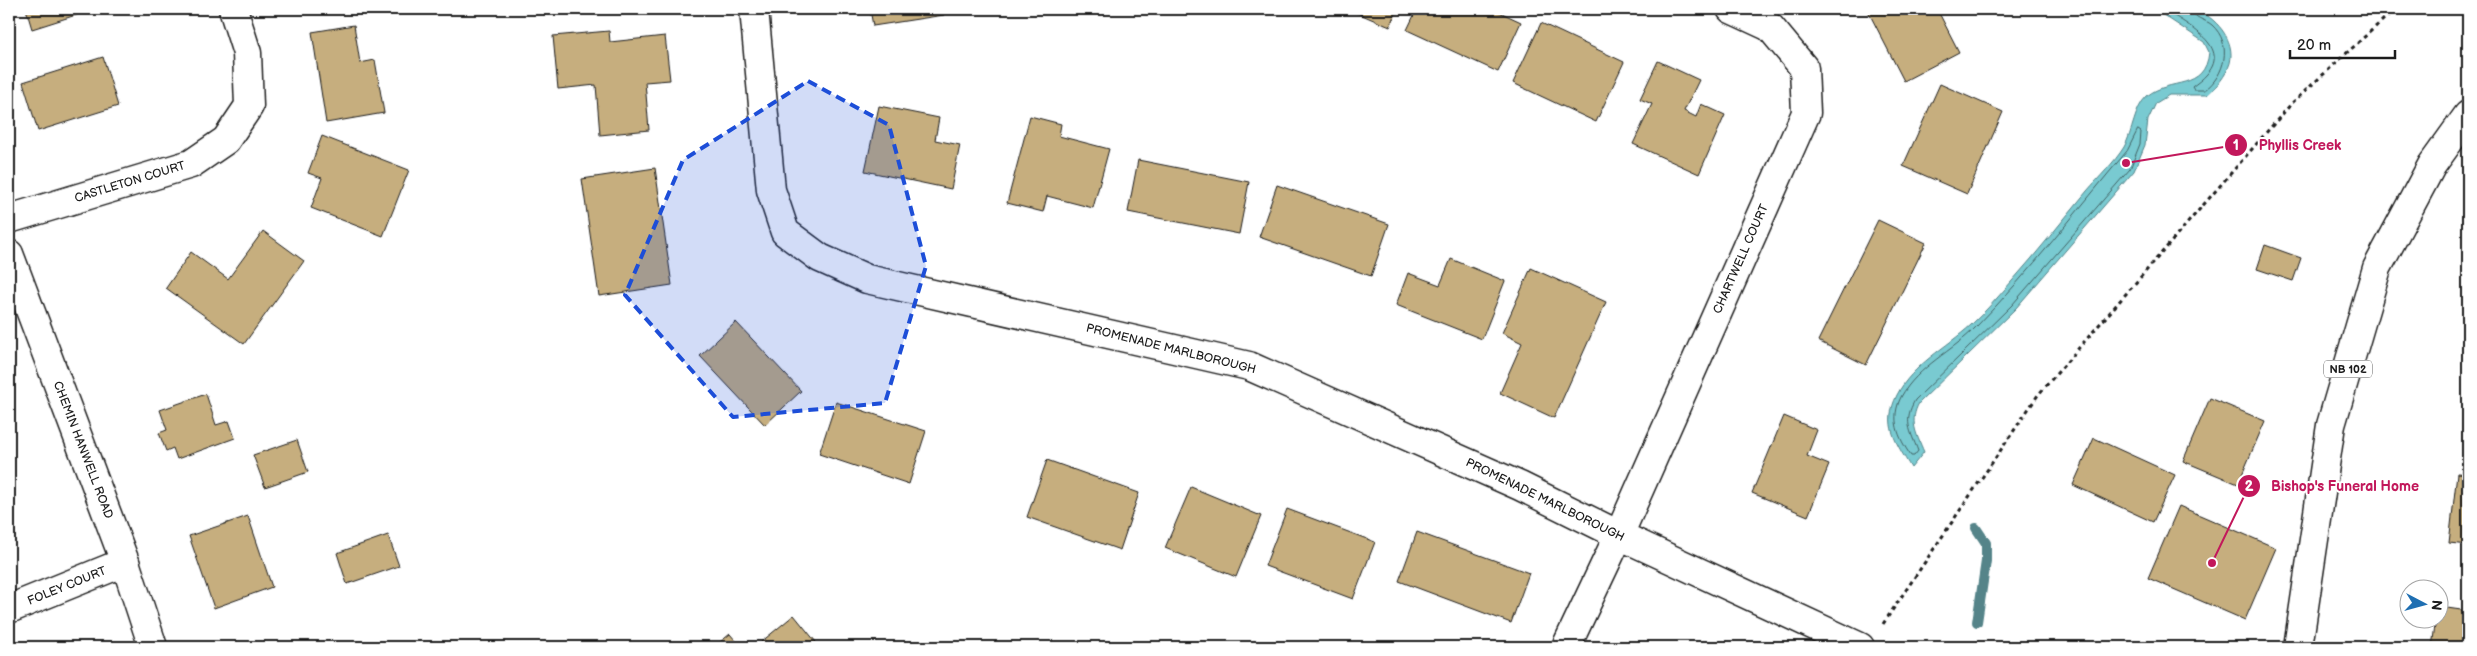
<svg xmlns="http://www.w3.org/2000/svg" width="2477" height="656" font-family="'Balsamiq Sans',sans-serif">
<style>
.water{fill:#79cad1;stroke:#548489}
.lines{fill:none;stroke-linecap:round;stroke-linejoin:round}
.shore{stroke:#416264;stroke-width:1}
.stream{stroke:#548489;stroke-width:10}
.building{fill:#c6ae7e;stroke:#1c1c1c}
.minor-casing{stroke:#1c1c1c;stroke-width:31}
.major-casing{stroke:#1c1c1c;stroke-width:31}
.path{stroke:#1c1c1c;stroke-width:3;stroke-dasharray:4 4;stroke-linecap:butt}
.minor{stroke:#fff;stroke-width:28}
.major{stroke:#fff;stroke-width:28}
.marked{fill:#1d4ed8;fill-opacity:0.2;stroke:#1d4ed8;stroke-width:4;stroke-dasharray:10 6;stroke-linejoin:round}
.labels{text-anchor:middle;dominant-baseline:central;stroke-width:4;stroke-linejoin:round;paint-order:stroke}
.shield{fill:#fff;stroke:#606060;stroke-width:1}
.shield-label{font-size:11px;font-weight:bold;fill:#1c1c1c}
.street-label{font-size:12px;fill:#1c1c1c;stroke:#fff}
.leader{fill:none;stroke:#c2185b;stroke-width:2}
.callout-dot{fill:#c2185b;stroke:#fff;stroke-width:2}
.mark-label{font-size:15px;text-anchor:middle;font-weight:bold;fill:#fff}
.callout-label{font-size:14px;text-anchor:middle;font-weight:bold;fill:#c2185b;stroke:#fff;stroke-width:4;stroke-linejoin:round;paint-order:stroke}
</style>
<rect width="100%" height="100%" fill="#fff"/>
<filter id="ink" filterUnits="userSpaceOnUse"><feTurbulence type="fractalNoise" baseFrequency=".02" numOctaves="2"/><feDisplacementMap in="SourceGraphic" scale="10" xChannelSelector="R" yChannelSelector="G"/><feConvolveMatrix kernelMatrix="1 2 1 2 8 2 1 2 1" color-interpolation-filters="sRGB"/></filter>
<g filter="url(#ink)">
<path class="water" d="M2154 9C2166 9 2183 6 2194 9 2215 16 2236 40 2230 63 2226 76 2217 86 2207 95H2169L2156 103 2148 120 2145 145 2134 171 2016 308 1919 403C1909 421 1916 433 1924 452L1911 468C1896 442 1882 425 1897 395 1912 365 1947 347 1971 325 1985 312 1999 296 2012 281 2038 252 2062 221 2087 191 2099 177 2114 163 2124 147 2133 132 2134 108 2147 96 2170 77 2205 92 2209 52L2204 42Z"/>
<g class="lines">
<path class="shore" d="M2163 9C2182 22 2233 45 2207 74 2203 79 2197 83 2192 87L2194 90H2205C2225 75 2233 44 2212 25 2205 19 2193 19 2192 9
M2138 130 2141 132 2140 144 2130 169 2012 305 1915 400C1903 421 1910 430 1918 451L1914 456H1911C1898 437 1890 419 1901 397 1918 366 1953 351 1976 327 2030 272 2077 210 2127 151Z"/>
<path class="stream" d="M1976 528 1986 543V561L1977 622"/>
</g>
<path class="building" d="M26 9H95L32 29Z
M870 9H943L944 15 873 26Z
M1348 9H1398L1390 27Z
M1417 9H1493L1521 22 1498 72 1407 30Z
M1867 9H1937L1959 52 1904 81Z
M1541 23 1624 62 1596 122 1513 83Z
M354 25 360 63 375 60 384 113 326 123 312 32Z
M609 31 610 42 665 36 670 80 645 82 649 130 600 135 596 85 558 89 553 36Z
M103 57 118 106 38 131 23 82Z
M1658 61 1699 80 1684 111 1696 117 1701 104 1725 115 1699 174 1633 144 1652 104 1640 99Z
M1940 84 2003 112 1967 194 1903 166Z
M879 106 939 118 935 140 960 145 951 189 865 171Z
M1030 116 1061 124 1059 136 1109 149 1093 208 1047 196 1043 212 1007 203Z
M322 136 409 170 383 236 311 208 322 178 308 173Z
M1138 160 1249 182 1239 234 1128 212Z
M655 168 672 285 599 296 582 179Z
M1277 185 1389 224 1371 276 1259 237Z
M1878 220 1926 243 1866 365 1818 341Z
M263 231 304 261 244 344 166 288 191 252 228 279Z
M2265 245 2301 258 2293 281 2257 269Z
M1451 259 1505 281 1482 339 1396 305 1408 273 1440 285Z
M1531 268 1606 302 1554 418 1500 393 1522 343 1502 333Z
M736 322 801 391 765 425 700 356Z
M206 394 216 425 229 421 235 438 177 459 173 448 166 451 159 433 167 430 160 410Z
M2210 398 2265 421 2238 484 2183 461Z
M836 402 926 431 909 484 819 454Z
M1784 416 1817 430 1807 456 1829 465 1808 516 1752 493Z
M2094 438 2175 475 2153 522 2073 485Z
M297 440 308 472 265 487 253 455Z
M1047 460 1139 493 1120 550 1027 517Z
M2457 473 2468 474V545L2449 543Z
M1191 487 1261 516 1236 577 1165 548Z
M2179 506 2276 548 2245 620 2148 578Z
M1287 509 1375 542 1353 599 1265 566Z
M248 516 272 587 214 608 189 536Z
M1417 532 1529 573 1511 623 1399 581Z
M388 535 399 566 347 584 337 553Z
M2440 607 2468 611V647H2432L2436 618H2440Z
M794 615 820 647H755Z
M730 634 741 647H714Z"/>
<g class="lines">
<defs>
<path id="minor" d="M754 9 771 190 785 232 820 258 867 279 1249 366 1520 486 1619 535 1860 647
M9 219 191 164 226 140 249 106 247 53 233 9
M9 609 125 562
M1566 647 1619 535 1806 113 1804 68 1770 27 1731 9"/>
<path id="major" d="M9 254 125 562 153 647
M2298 647 2331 425 2377 268 2432 165 2468 115"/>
</defs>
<use href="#minor" class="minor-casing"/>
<use href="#major" class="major-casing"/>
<path class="path" d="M1883 624 2038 395 2292 103 2395 9"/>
<use href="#minor" class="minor"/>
<use href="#major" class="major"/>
</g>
</g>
<path class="marked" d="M808 81 889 125 926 266 885 403 733 417 625 295 683 160Z"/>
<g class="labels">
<rect class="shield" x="2324" y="360.5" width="48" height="17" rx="4"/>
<g class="shield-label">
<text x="2348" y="369">NB 102</text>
</g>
<g class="street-label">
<text transform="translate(130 182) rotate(-17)">CASTLETON COURT</text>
<text transform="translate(1741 259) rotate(-66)">CHARTWELL COURT</text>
<text transform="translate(1171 349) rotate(14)">PROMENADE MARLBOROUGH</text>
<text transform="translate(83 450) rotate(69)">CHEMIN HANWELL ROAD</text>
<text transform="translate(1545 500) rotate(26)">PROMENADE MARLBOROUGH</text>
<text transform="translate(67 586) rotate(-22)">FOLEY COURT</text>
</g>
</g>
<path class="leader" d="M2126 163L2236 145M2212 563L2249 486"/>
<g class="callout-dot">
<circle cx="2126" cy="163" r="5"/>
<circle cx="2212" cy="563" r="5"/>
<circle cx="2236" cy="145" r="12"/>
<circle cx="2249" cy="486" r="12"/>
</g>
<g class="mark-label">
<text x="2236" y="150">1</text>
<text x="2249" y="491">2</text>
</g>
<g class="callout-label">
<text x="2300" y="150">Phyllis Creek</text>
<text x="2345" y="491">Bishop's Funeral Home</text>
</g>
<rect width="2477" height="656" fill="none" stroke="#fff" stroke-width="30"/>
<rect x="15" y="15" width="2447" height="626" fill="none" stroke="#1c1c1c" stroke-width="2" filter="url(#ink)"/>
<g transform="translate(2424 604) rotate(96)"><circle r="24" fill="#ffffff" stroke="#a4a4a4"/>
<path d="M0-4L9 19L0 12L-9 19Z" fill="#1f6fb2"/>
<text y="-8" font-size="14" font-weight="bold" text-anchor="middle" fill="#1c1c1c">N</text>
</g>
<path d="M2290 50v8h105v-8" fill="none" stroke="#1c1c1c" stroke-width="2.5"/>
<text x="2297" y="50" font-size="15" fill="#1c1c1c" stroke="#ffffff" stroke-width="4" paint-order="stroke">20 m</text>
</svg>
